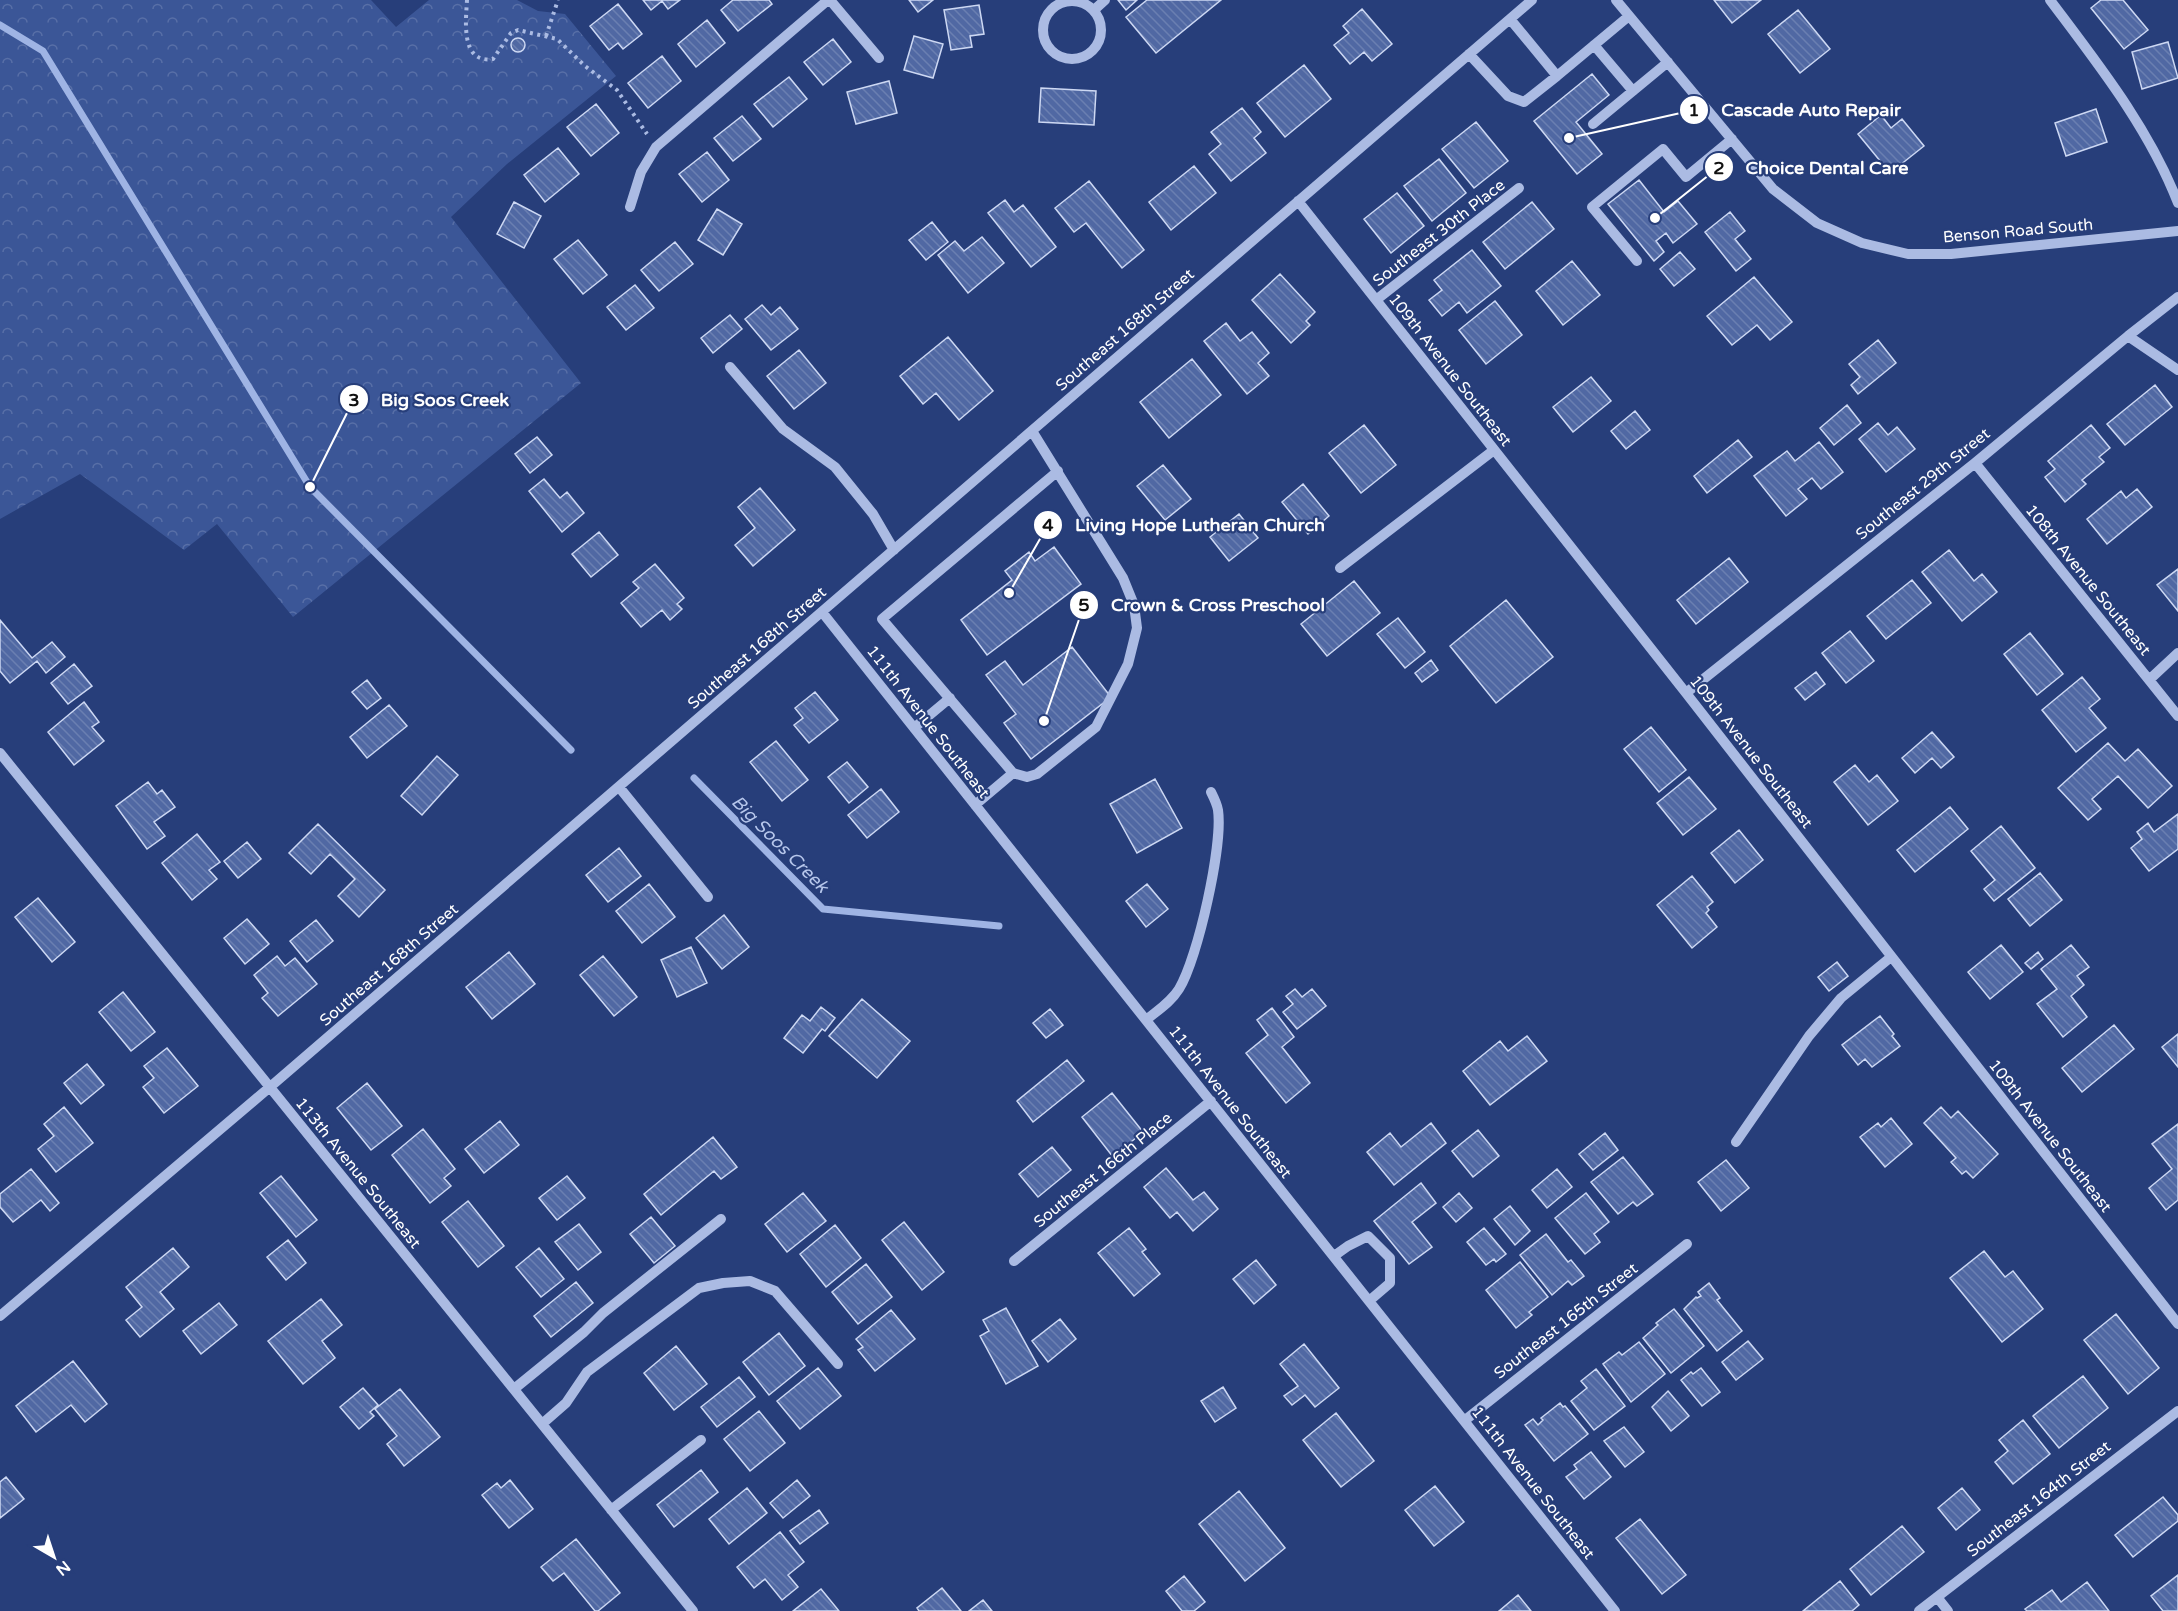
<svg xmlns="http://www.w3.org/2000/svg" width="2178" height="1611" font-family="'Varela Round',sans-serif">
<style>
.forest{fill:url(#forest-crowns)}
.lines{fill:none;stroke-linecap:round;stroke-linejoin:round}
.stream{stroke:#9fb4e4;stroke-width:7}
.building{fill:url(#building-back-hatch);stroke:#cdd8f3;stroke-width:1.5}
.path{stroke:#abbbe3;stroke-width:4;stroke-dasharray:3 4.5;stroke-linecap:butt}
.minor{stroke:#abbbe3;stroke-width:10}
.labels{text-anchor:middle;dominant-baseline:central;stroke-width:4.5;stroke-linejoin:round;paint-order:stroke}
.street-label{font-size:16px;fill:#fff;stroke:#273e7a}
.water-label{font-size:18px;font-style:italic;fill:#b6c6eb;stroke:#273e7a}
.leader{fill:none;stroke:#fff;stroke-width:2}
.callout-dot{fill:#fff;stroke:#273e7a;stroke-width:2}
.mark-label{font-size:18px;text-anchor:middle;font-weight:bold;fill:#111}
.callout-label{font-size:18px;text-anchor:middle;font-weight:bold;fill:#fff;stroke:#273e7a;stroke-width:4.5;stroke-linejoin:round;paint-order:stroke}
</style>
<defs>
<pattern id="forest-crowns" width="20" height="18" patternUnits="userSpaceOnUse" patternTransform="scale(1.5)"><rect width="20" height="18" fill="#3b5697"/><path d="M2 6a3 3 0 1 1 6 0M12 15a3 3 0 1 1 6 0" fill="none" stroke="#586fa7"/></pattern>
<pattern id="building-back-hatch" width="6" height="6" patternUnits="userSpaceOnUse" patternTransform="scale(1.5)"><rect width="6" height="6" fill="#5068a3"/><path d="M-1 5l2 2M0 0l6 6M5-1l2 2" fill="none" stroke="#6a7fb1"/></pattern>
</defs>
<rect width="100%" height="100%" fill="#273e7a"/>
<path class="forest" d="M0 0H371L396 27 429 0H517L538 11 565 14 616 76 507 164 451 217 581 383 293 617 217 524 184 550 80 474 0 519Z"/>
<g class="lines">
<path class="stream" d="M0 25 43 51 310 487 571 750
M694 778 823 909 999 926"/>
</g>
<path class="building" d="M643 0H680L668 9 662 1 651 10Z
M733 0H769L772 4 738 31 721 10Z
M909 0H933L918 12Z
M1118 0H1137L1126 10Z
M1147 0H1221L1156 53 1126 17Z
M1714 0H1761L1732 23Z
M2101 0H2123L2148 30 2124 49 2091 8Z
M618 4 642 34 623 49 618 43 609 50 590 26Z
M979 5 984 34 970 36 972 47 951 50 944 10Z
M1362 9 1392 44 1372 61 1364 52 1350 64 1334 45 1349 33 1343 26Z
M1798 10 1830 49 1800 73 1768 34Z
M707 20 725 43 696 67 678 44Z
M914 36 943 44 933 78 904 70Z
M511 45a7 7 0 1 1 14 0a7 7 0 1 1-14 0Z
M833 39 851 62 823 85 804 62Z
M2168 42 2178 78 2142 89 2132 52Z
M662 56 681 81 648 108 628 83Z
M1304 65 1331 99 1285 137 1257 103Z
M1592 74 1609 95 1576 122 1602 154 1577 174 1534 121Z
M789 77 807 99 773 127 754 104Z
M889 81 897 113 856 124 847 92Z
M1041 88 1096 91 1094 125 1039 122Z
M596 104 619 133 591 156 567 127Z
M1242 108 1261 132 1254 138 1266 153 1231 181 1209 154 1221 144 1211 132Z
M2096 109 2107 142 2066 156 2055 123Z
M1881 115 1891 128 1902 119 1924 146 1890 173 1858 134Z
M742 116 761 139 733 161 714 138Z
M1476 122 1508 161 1474 188 1442 149Z
M558 148 579 174 545 202 524 175Z
M707 152 729 180 702 202 679 174Z
M1439 159 1466 193 1432 221 1404 186Z
M1194 166 1216 193 1171 230 1149 202Z
M1639 180 1664 212 1678 201 1697 224 1673 243 1666 233 1656 241 1664 252 1654 261 1608 204Z
M1089 181 1144 250 1122 268 1086 223 1074 232 1055 208Z
M1397 193 1424 226 1391 253 1364 219Z
M1005 200 1014 212 1023 205 1056 247 1031 267 988 213Z
M514 202 541 216 524 248 497 234Z
M1532 202 1554 229 1505 269 1483 242Z
M717 209 742 224 723 255 698 240Z
M1730 212 1745 231 1735 239 1751 259 1736 271 1705 232Z
M932 222 948 242 926 260 909 240Z
M982 237 1004 263 968 293 938 255 955 241 964 251Z
M578 240 607 275 583 294 554 259Z
M675 242 693 264 659 291 641 270Z
M1472 250 1501 286 1467 313 1459 302 1442 316 1429 300 1442 290 1434 280Z
M1680 252 1695 269 1674 286 1660 269Z
M1572 261 1600 295 1563 325 1536 291Z
M1280 274 1315 312 1306 321 1310 325 1291 343 1252 300Z
M1754 277 1792 322 1770 340 1757 325 1732 345 1707 316Z
M635 285 654 308 626 330 607 307Z
M1495 301 1522 335 1486 364 1459 330Z
M762 305 771 315 780 307 798 329 771 350 745 319Z
M730 315 742 329 713 353 701 338Z
M1226 323 1240 341 1252 332 1269 353 1258 363 1269 376 1247 394 1204 341Z
M948 337 993 391 959 420 936 393 923 404 900 376Z
M1878 340 1896 363 1858 394 1851 385 1860 377 1849 364Z
M799 350 826 383 794 409 767 376Z
M1192 359 1221 395 1169 438 1140 402Z
M1591 377 1611 401 1573 432 1553 407Z
M2155 385 2172 407 2125 445 2107 424Z
M1847 405 1861 423 1834 445 1820 428Z
M1635 411 1650 430 1626 449 1611 431Z
M1878 423 1888 435 1897 427 1915 449 1886 472 1859 439Z
M1364 425 1396 465 1361 493 1329 453Z
M2091 425 2110 448 2099 457 2104 462 2082 480 2086 484 2065 502 2045 477 2055 469 2048 461Z
M537 437 552 455 530 473 515 454Z
M1738 440 1752 457 1707 493 1694 476Z
M1819 442 1843 472 1821 489 1812 478 1798 489 1807 499 1786 516 1754 476 1787 451 1795 461Z
M1163 465 1191 499 1165 520 1137 486Z
M544 479 560 498 567 492 584 513 562 532 529 491Z
M1303 484 1329 516 1308 534 1282 502Z
M760 488 795 530 753 566 735 545 755 528 738 507Z
M2137 489 2152 507 2107 544 2087 519 2121 491 2126 498Z
M1239 514 1258 538 1229 561 1210 537Z
M599 532 618 555 591 577 572 554Z
M1054 547 1081 584 987 655 961 620 1012 580 1005 571 1029 552 1035 561Z
M1949 550 1974 581 1982 574 1997 592 1962 621 1922 572Z
M1729 558 1748 582 1696 624 1677 600Z
M655 564 684 598 677 604 682 609 670 620 662 610 641 627 621 603 639 588 633 582Z
M2178 569V611L2157 585Z
M1912 580 1931 603 1886 639 1867 616Z
M1354 581 1380 613 1327 656 1301 624Z
M1506 600 1553 657 1496 703 1450 646Z
M1398 618 1425 652 1405 668 1377 634Z
M0 620 32 658 52 642 65 657 46 673 37 661 10 683 0 671Z
M1850 631 1874 661 1846 683 1822 653Z
M2030 633 2063 674 2037 695 2004 654Z
M1072 647 1111 697 1031 759 1004 723 1016 714 986 675 1005 661 1023 685Z
M1431 660 1438 670 1422 682 1415 673Z
M74 664 92 686 68 704 51 683Z
M1816 672 1825 684 1805 700 1795 688Z
M2082 677 2100 699 2089 708 2106 728 2076 752 2042 710Z
M367 680 381 698 367 709 352 692Z
M815 692 838 720 809 743 794 725 803 718 795 708Z
M84 702 99 722 92 727 104 741 74 765 48 732Z
M389 705 407 726 367 758 350 737Z
M1651 727 1686 770 1659 792 1624 749Z
M1932 732 1954 757 1941 768 1932 758 1915 773 1902 758Z
M776 741 808 780 782 801 750 762Z
M2108 743 2125 761 2138 749 2172 786 2148 808 2118 776 2092 799 2101 809 2088 820 2058 788Z
M437 756 458 775 422 815 401 796Z
M847 762 868 787 849 803 828 777Z
M1855 765 1869 782 1877 775 1898 801 1868 825 1834 782Z
M1689 777 1716 809 1683 835 1657 803Z
M1155 779 1182 828 1137 853 1110 804Z
M148 782 157 794 162 790 175 807 154 822 165 836 147 849 116 806Z
M881 789 899 812 867 838 848 815Z
M1950 807 1968 829 1915 872 1897 850Z
M2178 814V849L2149 871 2131 848 2142 839 2137 832 2148 823 2154 832Z
M318 824 385 890 359 917 338 896 355 879 330 854 311 874 289 853Z
M2001 826 2035 868 1994 901 1984 889 1995 880 1971 851Z
M1739 830 1763 860 1735 883 1711 853Z
M197 834 220 862 209 870 217 879 192 900 162 863Z
M247 842 261 859 238 878 224 861Z
M619 848 641 876 608 902 586 875Z
M2040 873 2062 900 2030 926 2008 899Z
M1692 876 1713 902 1707 907 1709 910 1706 913 1717 927 1692 948 1657 905Z
M649 884 675 917 642 943 616 911Z
M1147 884 1168 909 1146 927 1126 901Z
M38 898 75 942 52 962 15 917Z
M724 915 749 947 722 969 696 938Z
M247 919 269 944 245 964 224 938Z
M316 920 333 941 307 962 290 941Z
M2001 945 2023 972 1990 999 1968 972Z
M2071 945 2089 967 2077 976 2084 985 2071 996 2087 1017 2063 1037 2037 1004 2057 989 2041 969Z
M691 947 707 983 677 997 661 960Z
M509 952 535 984 492 1019 466 987Z
M2038 952 2043 959 2031 969 2025 963Z
M277 956 285 966 295 958 317 984 278 1016 262 998 268 993 254 975Z
M603 956 637 997 614 1016 580 975Z
M1837 962 1848 976 1829 991 1818 977Z
M1295 989 1302 997 1312 989 1326 1006 1297 1029 1283 1012 1293 1004 1286 996Z
M123 992 155 1032 131 1051 99 1012Z
M862 999 910 1041 877 1078 829 1036Z
M821 1007 835 1018 825 1031 822 1029 803 1053 784 1038 802 1015 810 1021Z
M1272 1008 1294 1037 1282 1047 1310 1083 1286 1103 1246 1053 1268 1035 1257 1020Z
M1050 1009 1063 1025 1046 1038 1033 1023Z
M1880 1016 1894 1034 1892 1036 1900 1046 1872 1067 1865 1059 1858 1065 1842 1045Z
M2114 1025 2134 1049 2082 1092 2062 1068Z
M2178 1034V1067L2162 1047Z
M1527 1036 1547 1061 1490 1105 1463 1071 1500 1041 1508 1051Z
M167 1048 198 1086 164 1113 143 1087 154 1078 144 1066Z
M1067 1060 1084 1081 1033 1122 1017 1101Z
M87 1064 104 1085 81 1104 64 1083Z
M367 1083 402 1126 371 1150 337 1108Z
M1112 1093 1143 1132 1113 1157 1082 1117Z
M64 1107 93 1143 56 1172 38 1149 54 1136 44 1124Z
M1941 1107 1951 1118 1958 1111 1998 1154 1973 1178 1966 1171 1962 1174 1951 1162 1956 1158 1924 1123Z
M1891 1118 1912 1144 1885 1167 1860 1137 1878 1123 1881 1127Z
M500 1121 519 1145 484 1173 465 1149Z
M1431 1123 1446 1143 1394 1185 1367 1152 1390 1133 1401 1147Z
M2178 1124V1200L2166 1210 2149 1188 2172 1169 2152 1144Z
M423 1129 455 1169 444 1178 451 1186 430 1203 392 1155Z
M1478 1130 1499 1156 1473 1177 1452 1151Z
M1605 1133 1618 1150 1593 1170 1579 1154Z
M713 1137 737 1167 721 1179 714 1171 661 1215 644 1194Z
M1052 1147 1071 1170 1038 1197 1019 1174Z
M1623 1157 1653 1194 1637 1206 1633 1202 1618 1214 1591 1182Z
M1726 1160 1749 1188 1721 1211 1698 1182Z
M1166 1168 1193 1200 1204 1192 1218 1209 1193 1231 1177 1212 1170 1218 1144 1187Z
M31 1169 59 1203 50 1211 41 1200 13 1222 0 1207V1194Z
M1557 1169 1572 1187 1547 1208 1532 1190Z
M281 1176 317 1220 296 1237 260 1193Z
M567 1176 585 1198 557 1220 539 1198Z
M1421 1183 1436 1203 1412 1222 1432 1247 1409 1264 1374 1221Z
M803 1193 826 1221 787 1252 765 1224Z
M1459 1193 1472 1208 1456 1222 1443 1207Z
M1586 1193 1609 1222 1594 1234 1600 1242 1585 1254 1555 1218Z
M468 1201 504 1246 478 1267 442 1222Z
M1510 1206 1530 1231 1515 1245 1494 1219Z
M651 1217 675 1246 654 1263 630 1234Z
M904 1222 944 1272 922 1290 882 1240Z
M579 1224 601 1252 578 1270 555 1242Z
M835 1225 861 1258 826 1287 800 1254Z
M1129 1228 1146 1249 1142 1252 1160 1274 1134 1296 1098 1253Z
M1484 1228 1506 1254 1496 1262 1494 1259 1486 1265 1467 1242Z
M1546 1234 1568 1262 1571 1260 1584 1276 1572 1285 1568 1281 1552 1295 1520 1255Z
M288 1240 306 1263 286 1280 267 1257Z
M173 1248 189 1267 160 1292 174 1309 140 1337 126 1320 142 1307 126 1287Z
M539 1248 564 1279 541 1297 516 1267Z
M1984 1251 2005 1277 2013 1271 2043 1309 2002 1342 1950 1278Z
M1256 1260 1276 1285 1254 1304 1233 1279Z
M1520 1262 1548 1297 1529 1312 1532 1315 1516 1328 1486 1290Z
M866 1264 892 1297 858 1324 832 1292Z
M576 1282 593 1303 551 1337 534 1316Z
M1709 1283 1720 1298 1717 1300 1742 1331 1717 1351 1684 1309 1696 1297 1697 1298 1701 1296 1698 1292Z
M321 1299 342 1325 322 1341 335 1358 303 1384 268 1341Z
M219 1303 237 1325 201 1354 183 1331Z
M1006 1308 1038 1366 1006 1384 980 1336 989 1331 983 1320Z
M1674 1309 1704 1346 1671 1373 1643 1338 1658 1325 1656 1323Z
M891 1310 915 1339 875 1371 858 1350 863 1347 856 1339Z
M2116 1314 2159 1368 2128 1394 2084 1340Z
M1060 1319 1076 1339 1048 1362 1032 1341Z
M779 1333 805 1366 769 1395 743 1362Z
M1748 1341 1763 1359 1736 1380 1722 1362Z
M1639 1342 1665 1374 1631 1402 1603 1364 1619 1352 1622 1355Z
M1304 1344 1339 1388 1315 1407 1305 1395 1292 1405 1284 1396 1298 1386 1280 1364Z
M676 1346 707 1384 674 1410 644 1373Z
M73 1361 107 1404 85 1422 71 1405 36 1432 16 1406Z
M818 1368 841 1396 800 1429 777 1401Z
M1701 1368 1720 1392 1702 1406 1681 1380 1691 1372 1693 1374Z
M1596 1369 1625 1406 1594 1430 1571 1401 1587 1388 1581 1381Z
M2083 1376 2108 1408 2059 1448 2033 1416Z
M739 1377 755 1397 717 1427 701 1407Z
M1223 1387 1236 1408 1215 1422 1201 1401Z
M363 1388 378 1405 370 1412 374 1416 359 1429 340 1407Z
M400 1389 440 1437 404 1466 387 1444 397 1436 375 1409Z
M1668 1391 1689 1416 1671 1431 1652 1407Z
M1560 1403 1563 1407 1565 1406 1588 1434 1554 1461 1525 1425 1533 1419 1538 1425 1543 1420 1541 1418Z
M759 1411 785 1443 750 1471 724 1439Z
M1336 1413 1374 1461 1341 1487 1303 1440Z
M2023 1420 2050 1454 2013 1484 1995 1462 2008 1451 1999 1440Z
M1624 1427 1644 1452 1625 1467 1604 1441Z
M1591 1452 1611 1477 1584 1499 1566 1477 1577 1469 1574 1465Z
M701 1470 718 1492 674 1527 657 1505Z
M6 1477 24 1499 0 1518V1482Z
M510 1480 533 1509 509 1528 482 1495 497 1483 501 1488Z
M797 1480 810 1496 783 1518 770 1503Z
M1435 1486 1464 1522 1434 1546 1405 1510Z
M747 1488 767 1513 729 1544 709 1519Z
M1962 1488 1980 1510 1956 1530 1938 1508Z
M1239 1491 1285 1548 1245 1581 1199 1524Z
M2163 1497 2178 1515V1521L2133 1557 2115 1535Z
M819 1510 828 1523 800 1544 790 1531Z
M1640 1519 1686 1575 1662 1594 1616 1538Z
M1902 1526 1924 1552 1871 1595 1850 1569Z
M780 1532 804 1562 788 1575 798 1587 782 1600 765 1579 754 1588 737 1567Z
M576 1539 620 1593 598 1611H595L564 1573 553 1581 541 1567Z
M2178 1575V1611H2163L2151 1596Z
M1184 1576 1205 1602 1194 1611H1182L1166 1591Z
M1840 1581 1859 1605 1852 1611H1803Z
M2087 1582 2109 1611H2027L2025 1609 2052 1590 2061 1602Z
M942 1588 961 1611H919L917 1608Z
M821 1589 839 1611H793Z
M1518 1595 1531 1611H1499Z
M983 1600 992 1611H969Z"/>
<g class="lines">
<path class="path" d="M467 0C466 20 460 64 493 59L511 33 518 30 557 39 585 66 617 90 647 134
M546 36 558 0"/>
<path class="minor" d="M830 0 879 58
M1616 0 1773 189 1817 223 1862 243 1908 254H1951L2178 231
M2050 0C2098 64 2149 128 2178 203
M1043 30a29 29 0 1 1 58 0a29 29 0 1 1-58 0Z
M1094 10 1105 0
M1510 19 1557 76 1629 16
M1594 45 1633 91
M1469 54 1508 96 1524 102 1557 76
M1593 124 1668 62
M1298 201 1686 693 2178 1324
M630 207 641 172 656 147 828 0
M1637 261 1592 207 1663 149 1686 177 1732 139
M1376 300 1519 188
M2128 336 2178 370
M730 367 783 429 835 467 873 514 894 550
M1975 463 2178 716
M1340 568 1494 450
M822 612 1615 1611
M2149 680 2178 653
M1686 693 1975 463 2128 336 2178 297
M914 728 950 698
M0 753 693 1611
M1013 773 1027 777 1037 774 1096 727 1128 664 1137 628 1134 605 1123 578 1032 431
M619 787 708 897
M975 805 1013 773 882 619 1058 471
M1146 1020C1158 1010 1171 1002 1179 989 1198 958 1223 845 1218 810 1217 804 1214 798 1211 792
M1736 1142 1809 1036 1841 998 1891 957
M1334 1256 1348 1246 1368 1236 1390 1258V1283L1369 1301
M1014 1261 1211 1101
M0 1316 270 1087 1532 0
M514 1389 584 1332 603 1313 721 1219
M1464 1421 1687 1244
M542 1424 566 1403 587 1372 699 1288 723 1283 750 1281 775 1291 838 1364
M611 1510 701 1440
M1937 1597 1948 1611
M1919 1611 2178 1411"/>
</g>
<g class="labels">
<g class="street-label">
<text transform="translate(2018 231) rotate(-5)">Benson Road South</text>
<text transform="translate(1439 233) rotate(-38)">Southeast 30th Place</text>
<text transform="translate(1125 330) rotate(-41)">Southeast 168th Street</text>
<text transform="translate(1450 370) rotate(52)">109th Avenue Southeast</text>
<text transform="translate(1923 484) rotate(-39)">Southeast 29th Street</text>
<text transform="translate(2088 580) rotate(51)">108th Avenue Southeast</text>
<text transform="translate(757 648) rotate(-41)">Southeast 168th Street</text>
<text transform="translate(928 722) rotate(52)">111th Avenue Southeast</text>
<text transform="translate(1751 752) rotate(52)">109th Avenue Southeast</text>
<text transform="translate(389 965) rotate(-41)">Southeast 168th Street</text>
<text transform="translate(1230 1102) rotate(52)">111th Avenue Southeast</text>
<text transform="translate(2050 1136) rotate(52)">109th Avenue Southeast</text>
<text transform="translate(1103 1170) rotate(-39)">Southeast 166th Place</text>
<text transform="translate(358 1173) rotate(51)">113th Avenue Southeast</text>
<text transform="translate(1566 1321) rotate(-38)">Southeast 165th Street</text>
<text transform="translate(1533 1483) rotate(52)">111th Avenue Southeast</text>
<text transform="translate(2039 1499) rotate(-38)">Southeast 164th Street</text>
</g>
<g class="water-label">
<text transform="translate(780 844) rotate(45)">Big Soos Creek</text>
</g>
</g>
<path class="leader" d="M1569 138L1694 110M1655 218L1719 167M310 487L354 399M1009 593L1048 525M1044 721L1084 605"/>
<g class="callout-dot">
<circle cx="1569" cy="138" r="6"/>
<circle cx="1655" cy="218" r="6"/>
<circle cx="310" cy="487" r="6"/>
<circle cx="1009" cy="593" r="6"/>
<circle cx="1044" cy="721" r="6"/>
<circle cx="1694" cy="110" r="15"/>
<circle cx="1719" cy="167" r="15"/>
<circle cx="354" cy="399" r="15"/>
<circle cx="1048" cy="525" r="15"/>
<circle cx="1084" cy="605" r="15"/>
</g>
<g class="mark-label">
<text x="1694" y="116">1</text>
<text x="1719" y="174">2</text>
<text x="354" y="406">3</text>
<text x="1048" y="531">4</text>
<text x="1084" y="611">5</text>
</g>
<g class="callout-label">
<text x="1811" y="116">Cascade Auto Repair</text>
<text x="1827" y="174">Choice Dental Care</text>
<text x="445" y="406">Big Soos Creek</text>
<text x="1200" y="531">Living Hope Lutheran Church</text>
<text x="1218" y="611">Crown &amp; Cross Preschool</text>
</g>
<g transform="translate(54 1557) rotate(141)" stroke="#273e7a" stroke-width="4.5" paint-order="stroke">
<path d="M0-4.5L10 22L0 15L-10 22Z" fill="#ffffff"/>
<text y="-9" font-size="16" font-weight="bold" text-anchor="middle" fill="#ffffff">N</text>
</g>
</svg>
